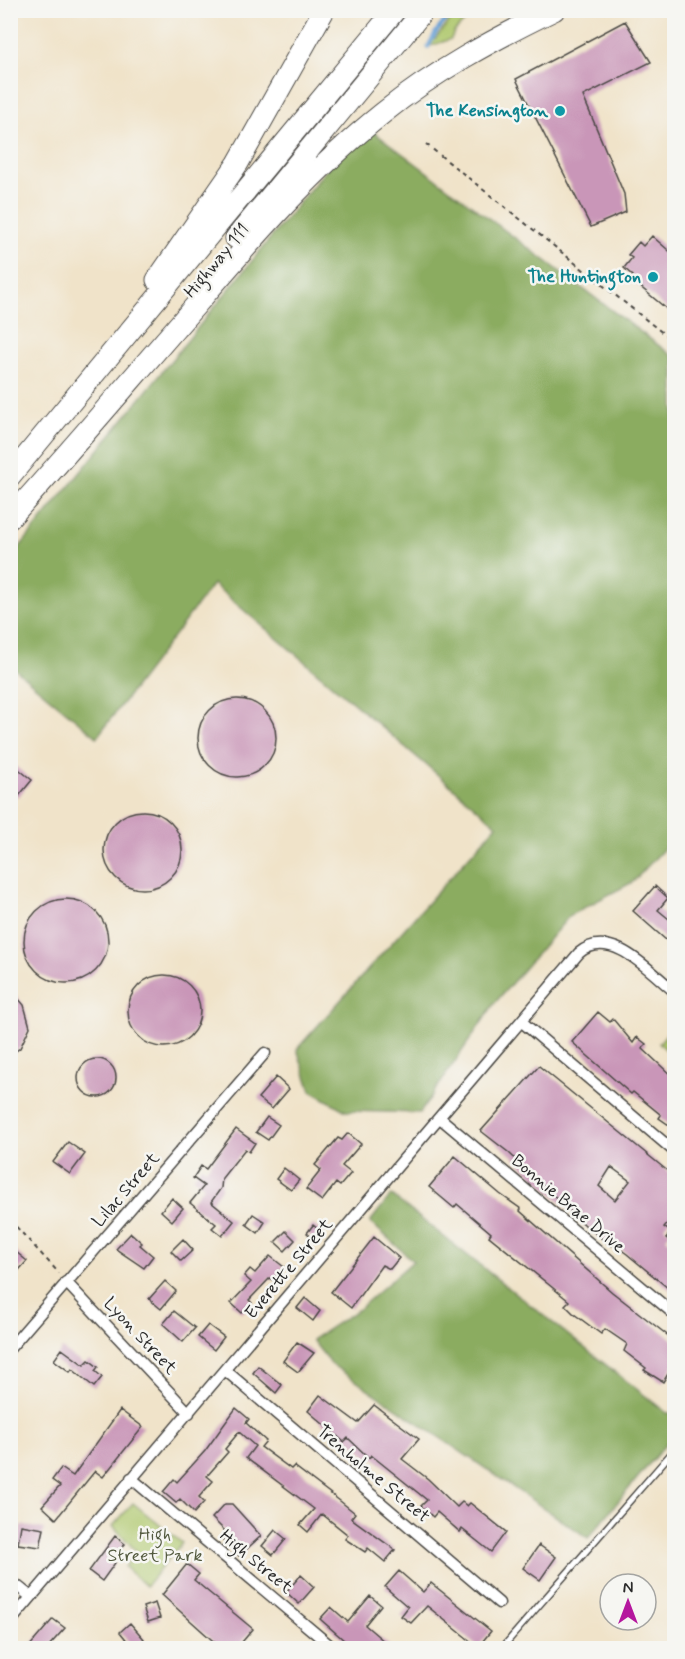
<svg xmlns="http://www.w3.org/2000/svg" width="685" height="1659" font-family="Mynerve,sans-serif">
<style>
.green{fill:#afc86d;stroke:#6d7a4c;stroke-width:1.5}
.forest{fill:#8bac60;stroke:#5b6c46;stroke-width:1.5}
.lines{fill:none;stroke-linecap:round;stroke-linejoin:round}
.stream{stroke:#67a1d6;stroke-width:4}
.building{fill:#c996b8;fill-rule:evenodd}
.service-casing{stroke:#494743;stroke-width:8}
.minor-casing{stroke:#494743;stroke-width:13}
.motorway-casing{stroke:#494743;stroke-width:23}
.path{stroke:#494743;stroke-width:2;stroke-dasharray:4.5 4.5;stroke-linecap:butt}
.service{stroke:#fff;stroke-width:5}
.minor{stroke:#fff;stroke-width:10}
.motorway{stroke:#fff;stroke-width:21}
.culture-dot{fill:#0f9aa8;stroke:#f6f6f2;stroke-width:2}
.labels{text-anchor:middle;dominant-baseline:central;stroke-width:5;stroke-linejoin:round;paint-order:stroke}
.culture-label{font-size:18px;font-weight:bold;fill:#0d838f;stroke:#f6f6f2;text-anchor:end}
.street-label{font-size:18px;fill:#2b2b2b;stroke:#f6f6f2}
.park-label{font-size:18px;fill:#535a3f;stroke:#f6f6f2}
</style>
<rect width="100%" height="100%" fill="#f6f6f2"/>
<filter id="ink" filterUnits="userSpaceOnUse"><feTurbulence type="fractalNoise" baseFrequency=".0167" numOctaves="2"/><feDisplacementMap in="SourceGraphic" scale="12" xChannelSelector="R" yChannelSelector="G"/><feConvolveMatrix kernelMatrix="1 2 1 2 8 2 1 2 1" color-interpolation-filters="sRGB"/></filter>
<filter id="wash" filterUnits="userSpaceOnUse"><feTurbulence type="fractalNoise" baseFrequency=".008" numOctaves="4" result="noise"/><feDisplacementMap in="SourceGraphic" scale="24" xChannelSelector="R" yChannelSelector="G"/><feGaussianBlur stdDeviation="1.35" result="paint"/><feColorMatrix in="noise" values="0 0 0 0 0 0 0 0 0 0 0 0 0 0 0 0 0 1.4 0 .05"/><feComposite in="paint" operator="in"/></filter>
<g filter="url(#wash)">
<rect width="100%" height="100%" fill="#f0e3c9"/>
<path class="green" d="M458 11H475L454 32 451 39 428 47Z
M674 1025V1057L659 1043Z
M133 1503 182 1543 146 1586 125 1567 136 1551 113 1526Z"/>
<path class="forest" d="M363 124 674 357V838L633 882 570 915 494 1004 420 1113 346 1111 311 1091 297 1049 497 825 213 584 97 737 11 666 10 559Z
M391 1195 667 1413H674V1434L588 1538 331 1364 312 1340 360 1308 413 1261 370 1222Z"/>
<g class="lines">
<path class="stream" d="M428 47 436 32 454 10"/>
</g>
<g id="blocks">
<path class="building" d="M625 21 651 62 583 96 624 194 626 212 591 227 516 79Z
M652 236 675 256V316L631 279 633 276 624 268 632 258 628 255 639 242 643 246Z
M198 738a39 39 0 1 1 78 0a39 39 0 1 1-78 0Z
M10 762 32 780 18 797 10 790Z
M104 850a39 39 0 1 1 78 0a39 39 0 1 1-78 0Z
M655 886 668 898 658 910 675 924V930L666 940 633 911Z
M24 941a42 42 0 1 1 84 0a42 42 0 1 1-84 0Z
M128 1011a36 36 0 1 1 72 0a36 36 0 1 1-72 0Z
M10 989 24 1005 30 1027 20 1048 10 1055Z
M598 1012 610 1022 613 1019 633 1043 637 1037 646 1044 642 1048 675 1079V1118L669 1125 659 1118 661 1115 633 1092 631 1094 572 1042Z
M78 1078a19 19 0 1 1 38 0a19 19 0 1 1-38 0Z
M539 1066 675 1177V1214L664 1227 671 1232 666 1238 675 1245V1294L627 1254 613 1244 611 1246 585 1225 508 1152 481 1131ZM611 1167 630 1181 615 1200 599 1186Z
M276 1077 289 1089 272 1109 258 1098Z
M267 1117 279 1125 268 1140 256 1132Z
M236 1129 255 1143 249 1152 245 1149 222 1178 221 1188 211 1202 234 1221 222 1236 212 1228 216 1224 190 1203 204 1186 193 1178 201 1166 206 1169Z
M348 1133 361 1144 342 1166 351 1173 340 1186 336 1183 322 1201 306 1189 321 1170 315 1165 338 1138 342 1140Z
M68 1142 85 1154 70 1174 53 1162Z
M455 1156 500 1194 521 1209 520 1211 612 1292 675 1341V1363L663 1382 644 1370 646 1368 624 1351 627 1344 605 1329 601 1334 574 1314 565 1305 569 1301 489 1236 491 1233 457 1204 454 1208 429 1187Z
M284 1168 299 1180 291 1190 276 1179Z
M172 1198 183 1208 172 1221 161 1211Z
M253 1214 265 1222 258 1233 246 1224Z
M313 1225 324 1234 317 1242 307 1233Z
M286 1231 295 1240 285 1251 275 1242Z
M131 1233 142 1243 140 1245 153 1256 144 1268 116 1249Z
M374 1237 399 1258 390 1269 382 1265 351 1308 331 1292Z
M183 1239 193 1250 181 1261 171 1251Z
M10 1247 27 1261 10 1280Z
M270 1256 284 1267 273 1280 270 1278 249 1300 252 1303 242 1313 231 1303 251 1282 244 1276 250 1269 255 1273Z
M165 1281 176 1291 161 1309 149 1299Z
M305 1298 320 1311 313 1321 297 1308Z
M174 1311 195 1328 183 1342 163 1324Z
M208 1325 224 1337 214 1350 198 1337Z
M297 1342 314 1353 298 1372 283 1361Z
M62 1349 84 1365 89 1360 98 1367 95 1371 102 1377 94 1387 72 1369 70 1372 54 1360Z
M258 1366 282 1385 276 1393 253 1373Z
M320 1395 358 1423 374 1405 419 1439 402 1459 428 1479 457 1507 462 1502 467 1506 470 1503 506 1532 491 1552 462 1529 460 1532 437 1512 433 1517 421 1506 427 1500 371 1455 369 1458 348 1438 344 1442 308 1411Z
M236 1408 249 1419 246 1423 266 1441 261 1447 291 1469 294 1466 340 1501 355 1513 351 1518 395 1550 385 1562 368 1548 365 1552 345 1539 348 1535 322 1514 308 1532 300 1525 314 1509 246 1458 255 1446 239 1432 225 1449 228 1452 207 1476 213 1481 199 1497 204 1502 194 1513 180 1499 176 1503 163 1492 174 1479 177 1482 205 1451Z
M120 1410 143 1427 103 1477 95 1471 56 1519 42 1506 60 1486 52 1480 61 1468 73 1476Z
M225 1504H232L261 1536 239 1556 223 1539 228 1534 212 1518Z
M21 1525 44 1529 40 1547 18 1544Z
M275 1530 286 1539 273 1555 262 1546Z
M115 1536 125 1544 111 1560 115 1563 102 1581 89 1571Z
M539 1545 556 1557 540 1580 523 1568Z
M187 1564 199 1574 194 1580 253 1629 237 1648H221L162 1595Z
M399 1571 423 1592 431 1583 491 1631 478 1647 427 1606 411 1623 401 1616 408 1607 385 1587Z
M301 1575 314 1587 299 1604 286 1592Z
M370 1596 381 1605 365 1625 392 1648H353L320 1619 331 1607 348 1622Z
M155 1603 160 1618 148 1622 143 1607Z
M53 1619 65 1628 47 1648H28Z
M130 1623 144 1639 133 1648 120 1632Z"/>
</g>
</g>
<g filter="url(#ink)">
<use href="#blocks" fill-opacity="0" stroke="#494743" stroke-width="1.5"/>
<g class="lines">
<defs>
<path id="service" d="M502 1648 674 1450"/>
<path id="minor" d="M522 1022 674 1151
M440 1118 674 1314
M66 1282 189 1413
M10 1348 265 1053
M225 1370 499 1603
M131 1478 333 1648
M10 1580 31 1597
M10 1622 579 953C611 926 650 972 674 991"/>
<path id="motorway" d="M236 238 424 10
M157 280 238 163 324 10
M10 476 395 10
M10 518C73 448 134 376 196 305 254 237 313 169 383 113 435 71 494 39 554 10"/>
</defs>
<use href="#service" class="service-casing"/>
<use href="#minor" class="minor-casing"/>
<use href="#motorway" class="motorway-casing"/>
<path class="path" d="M426 144 674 342
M10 1220 59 1273"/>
<use href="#service" class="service"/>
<use href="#minor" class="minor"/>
<use href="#motorway" class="motorway"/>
</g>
</g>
<g class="culture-dot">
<circle cx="560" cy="111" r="6"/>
<circle cx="653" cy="277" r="6"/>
</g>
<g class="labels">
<g class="culture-label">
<text x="548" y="111">The Kensington</text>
<text x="641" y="277">The Huntington</text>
</g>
<g class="street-label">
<text transform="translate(217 261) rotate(-50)">Highway 111</text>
<text transform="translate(126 1190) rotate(-49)">Lilac Street</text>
<text transform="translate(568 1204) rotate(40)">Bonnie Brae Drive</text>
<text transform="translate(289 1269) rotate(-50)">Everette Street</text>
<text transform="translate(140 1336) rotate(47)">Lyon Street</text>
<text transform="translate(373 1474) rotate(40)">Trenholme Street</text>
<text transform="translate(256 1562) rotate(40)">High Street</text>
</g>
<g class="park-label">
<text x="155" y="1535">High<tspan x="155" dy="21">Street Park</tspan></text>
</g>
</g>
<rect width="685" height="1659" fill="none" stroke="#f6f6f2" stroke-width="36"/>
<g transform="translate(628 1602)"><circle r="28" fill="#f6f6f2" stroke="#a5a5a2" stroke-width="1.5"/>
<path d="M0-4.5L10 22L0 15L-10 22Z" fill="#b5179e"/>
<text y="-9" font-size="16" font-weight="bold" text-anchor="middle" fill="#2b2b2b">N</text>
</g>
</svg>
